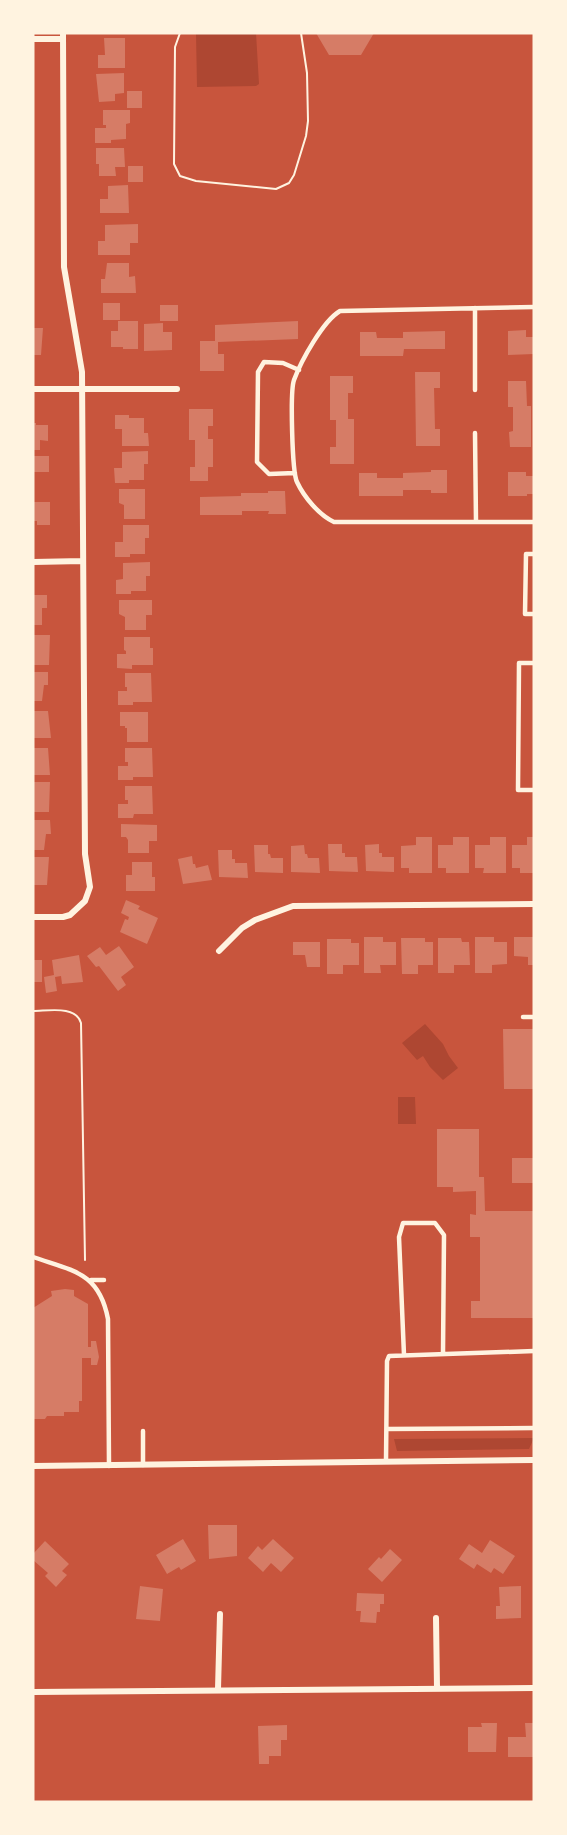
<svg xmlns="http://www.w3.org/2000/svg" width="567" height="1835" font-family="'Exo 2',sans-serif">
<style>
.green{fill:#ae4732}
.building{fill:#d67c66}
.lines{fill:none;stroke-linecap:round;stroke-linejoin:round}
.path{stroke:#fff3e0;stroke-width:2}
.service{stroke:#fff3e0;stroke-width:4.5}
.minor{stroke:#fff3e0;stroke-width:6}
</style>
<rect width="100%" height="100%" fill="#c8553d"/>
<path class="green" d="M196 33H256L259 84 256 86 197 87Z
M425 1024 443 1044 449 1056 458 1068 443 1080 430 1067 423 1056 417 1060 402 1043Z
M398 1097H415L416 1124H398Z
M534 1438 529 1449 397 1451 394 1439Z"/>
<path class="building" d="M316 33H374L361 55H329Z
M104 38H125V68H98V55H105Z
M124 73V93L115 94V101L99 102 96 74Z
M127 91H142V108H127Z
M103 110H130V123L126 124V139L111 140V143H95V128H106V125H103Z
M96 148H124L125 167H115L116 176H99V164H96Z
M128 166H143V182H128Z
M128 185 129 213H100V199H108V186Z
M138 224V243H130V255H98V241H105V225Z
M107 263H129V277L135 276 136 293H101V279H105Z
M103 303H120V320H103Z
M160 305H178V321H160Z
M118 321H138V349H123V347H111V331H118Z
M298 321V339L218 342V354H224V371H200V341H215V325Z
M163 323V332H172V350L144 351V324Z
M33 328H43L41 355H33Z
M526 330V337H534V354L508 355V331Z
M445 331V349H404L403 356H360V332H376L377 338H403V332Z
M415 372H440V388H434L435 429H440V446H416Z
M330 376H353V393H348V419H354V464H330V447H336V420H330Z
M508 381H526L527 406H531V447H510L509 432 513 431V407H508Z
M189 409H213V426H208V439H213V467H208V481H190V467H195V440H189Z
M115 415H129V418H144V433H148L149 446H122V429H115Z
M33 423H36V425H48V441L40 440V450H33Z
M148 451V464H144V480H129V483H115L114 468H122V452Z
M34 456H49V472H34Z
M431 470H447V493H431V490H403V496H359V473H377V478H403V473L431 472Z
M508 472H526V476H534V494H527V496H508Z
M119 489H145V519H124V505L119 503Z
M268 491H285L286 514H268L269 511H242V515H200V497L241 496V493H268Z
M33 502H50V525H37V521H33Z
M123 525H149V538H145V554H130V557H115V542H123Z
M150 562V576H146V591H131V594H116V580L123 579V563Z
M33 595H47V608H42V625H33Z
M119 600H152V615H146V630H125V617L119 614Z
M33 635H50L49 665H33Z
M124 637H150V648H153V665H132V669L117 668V654H126V651L124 650Z
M33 672H48V685H44L42 701H33Z
M125 673H151L152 702H133V705H118V691H127V687H125Z
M33 711H48L51 738H33Z
M120 712H148V742H127V728H125V726H120Z
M33 748H48L50 775H33Z
M125 748H152L153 777H133V780H118V766H128V762H125Z
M33 782H50L49 812H33Z
M125 786H152L153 814H134L133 818H118V804H128V800H125Z
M33 820H50L51 834H46L44 850H33Z
M121 824 157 825V841H149V853H128V840L126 837H121Z
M416 837H432V873H409V868H401V846L416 845Z
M453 837H469V873H446V868H438V845H453Z
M490 837H506V873H483L484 868H475V845H490Z
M527 837H534V873H520V868H512V845H527Z
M328 844H342V853H345V857H357L358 872 329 871Z
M379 844V853H382V857H394V872L366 871 365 845Z
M254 845H268V854H270L271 858H283V873L255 872Z
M304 845 305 854H307L308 858H319L320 873 291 872V846Z
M218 850H232V859H235V863H247L248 878 219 877Z
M192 856 193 864H195L196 868 208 865 212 880 183 884 178 859Z
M33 857H49L47 885H33Z
M132 862H152V877H155V891H126V875H132Z
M126 900 140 906 138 909 158 918 147 944 120 932 125 919 128 920 129 917 121 913Z
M364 937H383V942H396V965H380L381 973H364Z
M475 937H494V942H507V964L492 965V973H475Z
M514 937H534V965H528V957L514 956Z
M401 938H425V942H433V965H418V974H402Z
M438 938H461L462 942H469L470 965H454V973H438Z
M327 939H351V943H359V965H343V974H327Z
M293 942H320V967H307L305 955H293Z
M119 946 134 967 121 977 126 985 118 991 99 966 96 967 87 956 100 947 106 955Z
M79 955 83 982 62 984 61 976 55 977 57 991 46 993 44 977 54 975 52 960Z
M33 960H42V982H33Z
M503 1029H534V1089H504Z
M437 1129H479V1177H484L485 1211H534V1318H471V1301H480V1237H470V1214L476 1215V1191L453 1192V1187H437Z
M512 1158H534V1183H512Z
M65 1289 74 1290V1296L88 1304V1347H91V1341H96L99 1357 97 1365H91V1358H82V1401H79V1412H64V1416H47L45 1419H33V1308L52 1296 51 1291Z
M208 1525H237V1556L209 1559Z
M183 1539 196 1561 181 1570 179 1567 167 1574 156 1555Z
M273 1539 294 1558 281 1572 271 1563 263 1572 248 1558 258 1546 262 1550Z
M490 1540 515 1556 503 1574 494 1568 491 1573 477 1564 474 1569 459 1559 469 1544 482 1553Z
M45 1541 69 1564 62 1571 67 1575 56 1587 45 1576 48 1573 33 1560V1554Z
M390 1549 402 1560 382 1582 368 1569 379 1557 381 1559Z
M140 1586 163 1589 160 1621 136 1619Z
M521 1586V1618L496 1619V1606H500L499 1587Z
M357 1593 384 1594V1604H380V1612H377L376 1623 360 1622 361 1611H356Z
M481 1723H497L496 1752H468V1727H482Z
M525 1723H534V1757H508V1737H526Z
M287 1725V1740H281V1756H269V1764H259L258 1726Z"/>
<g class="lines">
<path class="path" d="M180 33 175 47 174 164 180 176 196 181 276 189 289 183 294 175 306 136 308 121 307 73 301 33
M33 1011C48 1011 76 1005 81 1023L85 1260"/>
<path class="service" d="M534 307 340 311C323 321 301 361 294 380 290 391 292 472 297 482 304 497 319 515 334 522H534
M475 308V390
M475 433 476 522
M295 473 269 474 257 462 258 372 264 362 283 363 299 370
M534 554H526L525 614H534
M534 663H519L518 790H534
M523 1017H534
M33 1257C73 1271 99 1272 108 1319L109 1466
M91 1280H104
M404 1355 399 1237 403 1223H435L444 1235 443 1353
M387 1429 534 1428
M143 1431V1465
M386 1461 387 1361 389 1356 534 1351"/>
<path class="minor" d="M33 39H63
M33 389H177
M33 562 83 561
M33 917H63L70 915 85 901 90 887 85 854 82 372 64 267 63 33
M219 951 242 928 255 920 293 906 534 904
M33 1466 534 1460
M436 1618 437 1688
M218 1689 220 1614
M33 1692 534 1688"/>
</g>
<rect width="567" height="1835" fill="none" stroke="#fff3e0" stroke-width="69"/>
</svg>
